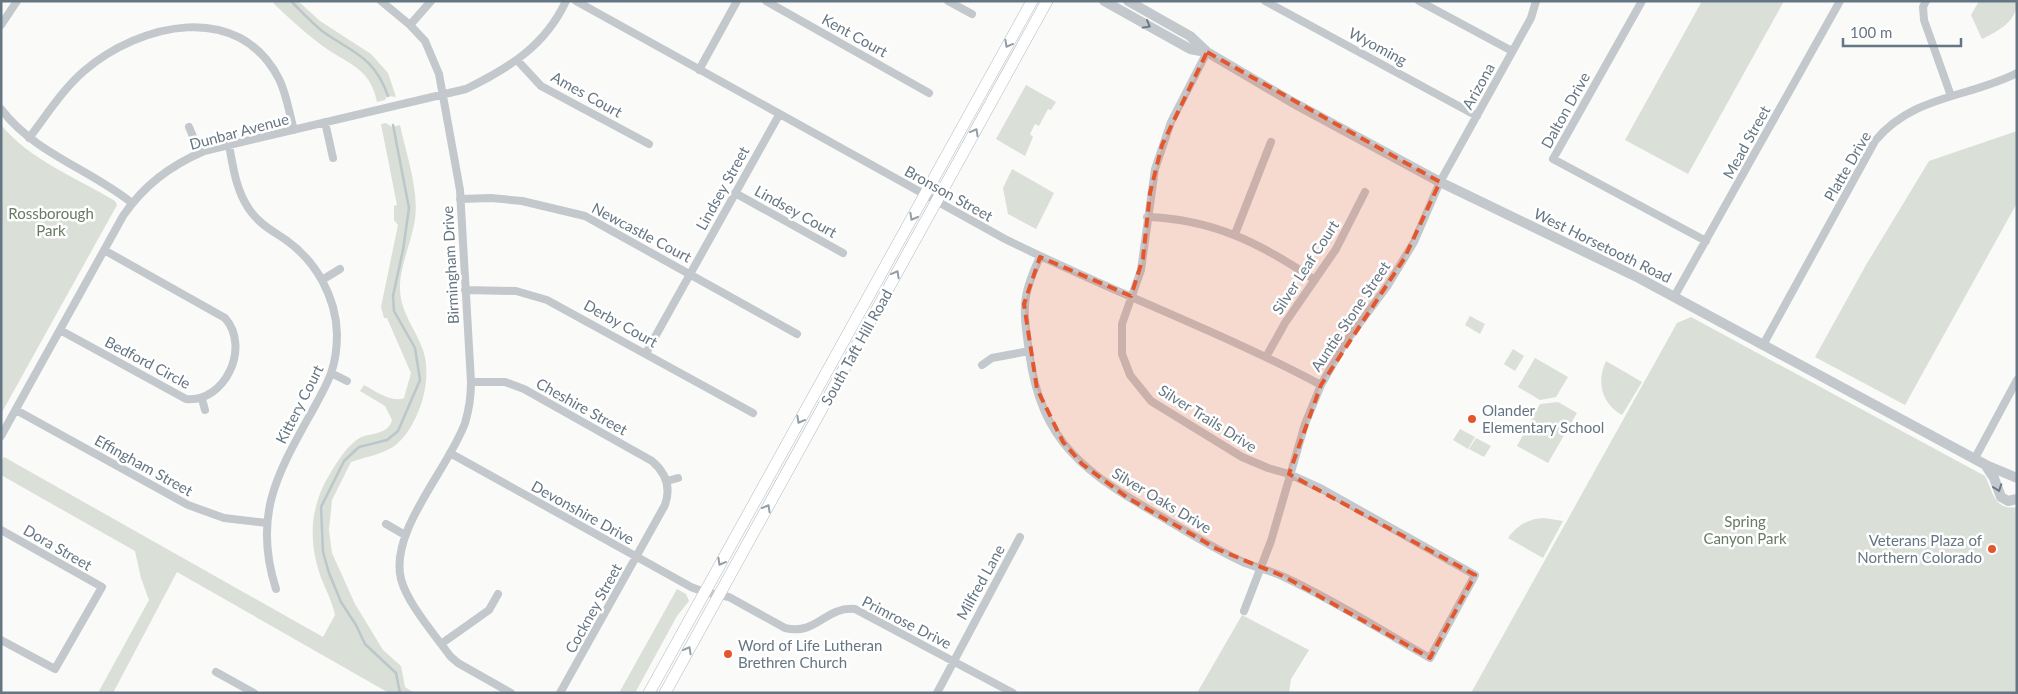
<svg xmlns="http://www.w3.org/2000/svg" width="2018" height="694" font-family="Lato,sans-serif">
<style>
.green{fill:#dadfd7}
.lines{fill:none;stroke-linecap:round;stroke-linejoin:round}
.stream{stroke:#bbc7cb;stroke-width:2.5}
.secondary-casing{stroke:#b3babf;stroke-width:12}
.minor{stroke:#c3c8cc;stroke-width:8}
.tertiary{stroke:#c3c8cc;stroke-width:10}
.secondary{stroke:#fff;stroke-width:11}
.oneway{stroke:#6a7a87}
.oneway2{stroke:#939fa8}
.marked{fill:#e4572e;fill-opacity:0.2;stroke:#e4572e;stroke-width:4;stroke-dasharray:10 6;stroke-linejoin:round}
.poi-dot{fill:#e4572e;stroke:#fff;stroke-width:2}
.labels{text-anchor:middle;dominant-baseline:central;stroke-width:5;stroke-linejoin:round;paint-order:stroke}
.street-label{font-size:15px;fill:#657683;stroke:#fff}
.park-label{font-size:15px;fill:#687a64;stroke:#fff}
.poi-label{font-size:15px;fill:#657683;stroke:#fff;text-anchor:start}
</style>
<rect width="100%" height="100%" fill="#fafaf8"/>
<path class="green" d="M273 1H298L320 21 371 54 388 73 396 97 387 96 385 100 377 102C370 66 346 64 320 44 304 32 289 18 274 4Z
M1702 1H1784L1688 174 1625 140Z
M1979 1H2017C2017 22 1998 31 1982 39L1971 15Z
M1026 85 1056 102 1051 110 1048 109 1039 126 1035 124 1030 134 1033 137 1025 156 996 139Z
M386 123 392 127 400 125C406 154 419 189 415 219 412 241 399 268 400 290 401 313 415 328 423 350 433 379 420 423 397 444 385 454 365 457 351 462L332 500 329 530 332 553 355 604 383 650 401 666 405 687 414 693H389L177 572 113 693H98L149 600 141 578 135 551 1 475V462L4 457 323 637 335 615C332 601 325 588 320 575 308 539 310 505 331 472 338 461 346 447 358 439 369 432 388 436 392 420L385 406 360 391 364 385C375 391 392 403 404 398L411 373 387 318H384L381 307 398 225 394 220V206L397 205 381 124Z
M1 125C30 160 77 178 115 201L117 205 1 414Z
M2017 131V203L1905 405 1815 357 1866 265 1929 161Z
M1012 169 1054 193 1036 229 1008 214 1003 188Z
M1470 316 1485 324 1480 334 1465 325Z
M1691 317 1985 476C1993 491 1994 511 2017 507V693H1471L1677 323Z
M1513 349 1524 356 1515 371 1504 364Z
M1535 358 1568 377 1556 397 1540 400 1518 387Z
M1606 361 1642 382 1622 415C1602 404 1596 382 1606 361Z
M1558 402 1577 413 1548 463 1517 446 1540 404Z
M1460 429 1475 437 1468 449 1453 440Z
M1476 438 1491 446 1484 457 1469 449Z
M1544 518 1563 521 1543 558 1508 538C1517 525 1528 519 1544 518Z
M677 589 686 594 689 601 677 616 635 693H619Z
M1242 615 1309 650 1291 679 1289 693H1197Z"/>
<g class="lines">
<path class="stream" d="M291 1C301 11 311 22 322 31 353 53 374 56 388 96
M393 125 409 208 403 250 393 296 394 311 415 348 420 380 398 431 387 440 359 447 344 461 321 507 323 552 329 573 341 602 356 625 365 644 396 673 400 693"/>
<defs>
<path id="secondary" d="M649 693 1032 1
M665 693 1047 1"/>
</defs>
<use href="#secondary" class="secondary-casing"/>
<path class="minor" d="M381 1 410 25 425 41 439 74 460 190 471 382C471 396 469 410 465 423 449 468 389 531 401 579 407 603 435 635 450 656L458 663 511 693
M576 1 1005 239C1109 291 1218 330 1321 385
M766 1 929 93
M948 1 972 14
M1265 1 1477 116
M1419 1 1512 51
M1642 1 1553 159 1706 241
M1926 1 1923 7 1924 20 1951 96
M1 25 17 1
M410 25 431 1
M517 60 541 86 649 144
M699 70 737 1
M1 109C34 153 90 169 132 203
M325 122 333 158
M189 127 200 153
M29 138C46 116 63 89 84 71 140 23 239 0 279 79 287 95 289 113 294 130
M229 145C233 167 236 190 249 209 259 224 273 231 286 240 316 261 336 297 337 334 337 370 327 384 310 415 276 476 253 517 276 589
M735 193 843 253
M460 199 491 198 522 201 585 216 797 334
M1147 217C1213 219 1262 244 1315 280
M1235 234 1271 142
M1040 257C1021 297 1023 308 1029 352 1041 444 1087 474 1162 517 1189 533 1216 550 1245 563 1258 568 1272 571 1284 577 1334 600 1382 631 1430 658L1475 575 1322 489 1289 474 1268 468 1242 457 1151 401 1130 375 1122 354V324L1141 270 1155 169 1171 122 1207 52
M322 280 340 269
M465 290 516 291 547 300 753 413
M1674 297 1840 1
M60 330 186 399C225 403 251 347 225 318L104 250
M1763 345 1875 141C1913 95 1968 98 2017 73
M646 353 779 115
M1266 357 1285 323 1336 249 1365 192
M982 365 992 358 1029 351
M333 374 347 381
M471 382H505L524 389 652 461C666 473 671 488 665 505L560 693
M202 399 205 410
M16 410 188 505 224 518 267 523
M1 436 123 216C144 185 170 166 204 151L466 89C509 68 545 46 566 1
M450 453 691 587 704 592 729 597 785 628C817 636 825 606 855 609L1013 693
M1975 458 2017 380
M667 481 678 478
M386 524 405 535
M1 530 102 587 55 669 1 640
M1244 611 1271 541 1305 424 1321 385 1345 343 1388 285 1414 242 1440 182 1531 18 1536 1
M441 644 489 610 498 594
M216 672 254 693
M937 693 1020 537"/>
<path class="tertiary" d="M1104 1 1190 49 1206 52
M1128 1 1190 36 1207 52 1292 102 1440 182 1639 278 1986 465 2017 478
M1986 466 1994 478 2001 497 2008 501 2017 499"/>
<use href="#secondary" class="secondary"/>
</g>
<defs><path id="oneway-chevron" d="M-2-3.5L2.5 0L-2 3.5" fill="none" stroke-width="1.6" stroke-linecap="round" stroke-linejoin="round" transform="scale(1.25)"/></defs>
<g class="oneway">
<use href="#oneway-chevron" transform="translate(1147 25) rotate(29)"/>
<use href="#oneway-chevron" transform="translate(1998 488) rotate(70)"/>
</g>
<g class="oneway2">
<use href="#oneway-chevron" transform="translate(1008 44) rotate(119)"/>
<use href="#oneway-chevron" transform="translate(975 132) rotate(-61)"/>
<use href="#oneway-chevron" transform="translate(913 217) rotate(119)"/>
<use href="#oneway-chevron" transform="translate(896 274) rotate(-61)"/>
<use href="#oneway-chevron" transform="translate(800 420) rotate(119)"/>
<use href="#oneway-chevron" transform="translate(767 508) rotate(-61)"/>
<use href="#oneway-chevron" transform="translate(721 562) rotate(119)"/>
<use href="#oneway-chevron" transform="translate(688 650) rotate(-61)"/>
</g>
<path class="marked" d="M1207 52 1440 182 1404 259 1321 385 1289 474 1475 575 1430 658 1285 577 1217 549 1128 498 1082 464 1063 442 1037 389 1024 304 1040 257 1131 296 1143 258 1150 193 1162 145Z"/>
<g class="poi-dot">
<circle cx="1472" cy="419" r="5"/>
<circle cx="1992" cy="549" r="5"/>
<circle cx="728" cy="654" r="5"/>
</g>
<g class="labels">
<g class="street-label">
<text transform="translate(855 35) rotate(29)">Kent Court</text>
<text transform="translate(1378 46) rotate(28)">Wyoming</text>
<text transform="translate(1478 86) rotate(-61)">Arizona</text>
<text transform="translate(587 94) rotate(29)">Ames Court</text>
<text transform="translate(1565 110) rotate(-61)">Dalton Drive</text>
<text transform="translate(239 131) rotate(-15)">Dunbar Avenue</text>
<text transform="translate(1746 142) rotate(-61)">Mead Street</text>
<text transform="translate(1847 166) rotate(-60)">Platte Drive</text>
<text transform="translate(722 188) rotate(-61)">Lindsey Street</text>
<text transform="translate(949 193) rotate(29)">Bronson Street</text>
<text transform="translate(796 211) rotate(29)">Lindsey Court</text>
<text transform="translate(642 232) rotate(28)">Newcastle Court</text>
<text transform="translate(1603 245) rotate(26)">West Horsetooth Road</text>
<text transform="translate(450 265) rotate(-93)">Birmingham Drive</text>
<text transform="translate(1305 267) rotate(-57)">Silver Leaf Court</text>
<text transform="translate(1350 316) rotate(-56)">Auntie Stone Street</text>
<text transform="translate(621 323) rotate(29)">Derby Court</text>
<text transform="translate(856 347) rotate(-61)">South Taft Hill Road</text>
<text transform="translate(148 362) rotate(28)">Bedford Circle</text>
<text transform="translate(299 404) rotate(-63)">Kittery Court</text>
<text transform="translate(582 406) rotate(29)">Cheshire Street</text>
<text transform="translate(1208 418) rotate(32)">Silver Trails Drive</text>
<text transform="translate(144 465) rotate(29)">Effingham Street</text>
<text transform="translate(1162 500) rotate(31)">Silver Oaks Drive</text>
<text transform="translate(583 512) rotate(29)">Devonshire Drive</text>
<text transform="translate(58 547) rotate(30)">Dora Street</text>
<text transform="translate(980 582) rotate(-61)">Milfred Lane</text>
<text transform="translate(593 608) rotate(-61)">Cockney Street</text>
<text transform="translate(907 622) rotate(27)">Primrose Drive</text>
</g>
<g class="park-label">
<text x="51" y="213">Rossborough<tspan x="51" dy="17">Park</tspan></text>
<text x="1745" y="521">Spring<tspan x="1745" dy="17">Canyon Park</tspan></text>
</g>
<g class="poi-label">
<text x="1482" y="410">Olander<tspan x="1482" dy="17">Elementary School</tspan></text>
<text x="1982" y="540" text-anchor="end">Veterans Plaza of<tspan x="1982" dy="17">Northern Colorado</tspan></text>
<text x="738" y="645">Word of Life Lutheran<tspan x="738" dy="17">Brethren Church</tspan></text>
</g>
</g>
<rect width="2018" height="694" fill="none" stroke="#657683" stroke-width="5"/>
<path d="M1843 38v8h118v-8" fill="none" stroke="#657683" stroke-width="2.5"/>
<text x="1850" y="38" font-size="15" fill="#657683" stroke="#ffffff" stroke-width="4" paint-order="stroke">100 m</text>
</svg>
